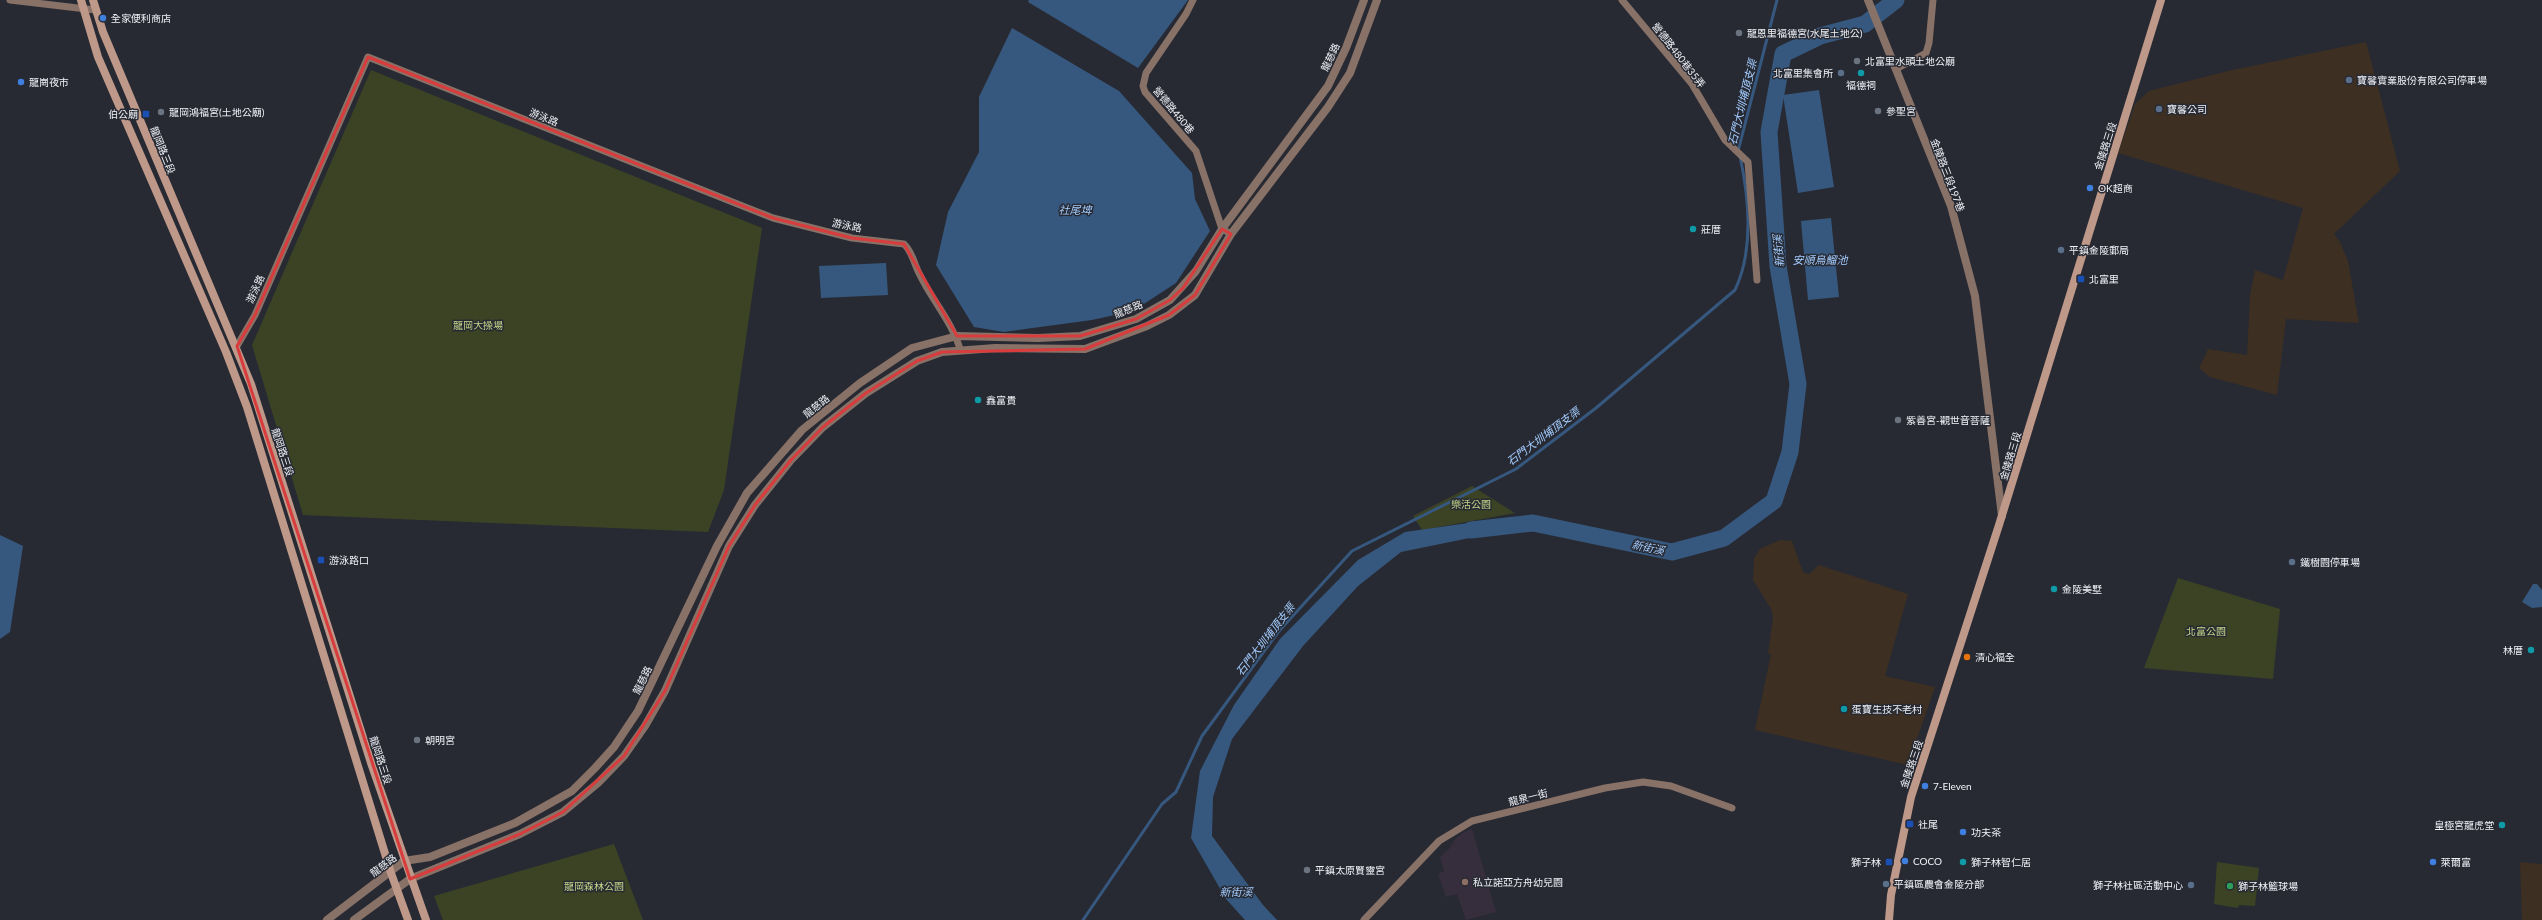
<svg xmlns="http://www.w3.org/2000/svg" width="2542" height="920" font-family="Lato,'Noto Sans TC',sans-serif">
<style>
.industrial{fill:#3d2f22}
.education{fill:#372e3d}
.green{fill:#3c4324}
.water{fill:#37587e}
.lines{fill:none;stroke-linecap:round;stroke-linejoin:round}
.stream{stroke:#37587e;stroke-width:3}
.river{stroke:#37587e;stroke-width:17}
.minor{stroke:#887167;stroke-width:7}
.tertiary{stroke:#887167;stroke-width:8}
.secondary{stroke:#be9889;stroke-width:8}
.marked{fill:none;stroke:#d93c3d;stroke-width:3;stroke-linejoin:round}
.shop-dot{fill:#3f7fe0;stroke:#272a33;stroke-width:1.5}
.worship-dot{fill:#6b7280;stroke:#272a33;stroke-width:1.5}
.service-dot{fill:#5c6f8a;stroke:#272a33;stroke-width:1.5}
.culture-dot{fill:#0f9aa8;stroke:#272a33;stroke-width:1.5}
.transit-dot{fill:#1a4fb4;stroke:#272a33;stroke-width:1.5}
.food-dot{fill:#e8710a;stroke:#272a33;stroke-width:1.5}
.education-dot{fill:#8d6e63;stroke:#272a33;stroke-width:1.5}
.leisure-dot{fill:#2e9e5b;stroke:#272a33;stroke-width:1.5}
.labels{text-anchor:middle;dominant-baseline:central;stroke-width:3;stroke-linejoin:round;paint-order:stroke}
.poi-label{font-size:10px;fill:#f0f2f8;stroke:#272a33;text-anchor:start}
.street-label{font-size:10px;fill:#f0f2f8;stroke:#272a33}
.park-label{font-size:10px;fill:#c6d789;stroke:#272a33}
.water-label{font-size:11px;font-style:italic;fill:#a4cdff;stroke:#272a33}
</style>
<rect width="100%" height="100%" fill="#272a33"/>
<path class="industrial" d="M2366 42 2400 171 2334 234 2340 242 2348 261 2359 323 2286 319 2277 395 2210 377 2199 368 2208 349 2247 355 2250 296 2255 270 2283 280 2303 208 2118 153 2135 104 2149 91 2228 71Z
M1780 540 1792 541 1803 572 1809 574 1819 565 1908 594 1885 676 1935 687 1908 765 1755 730 1771 654H1768L1773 617 1771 609 1753 580 1754 558 1760 549Z
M2520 862 2542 864V920H2522Z"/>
<path class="education" d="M1472 829 1496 912 1466 920 1457 894 1446 897 1438 874 1444 871 1440 857 1450 848 1454 840 1464 832Z"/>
<path class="green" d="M371 70 762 228 724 490 708 532 303 515 252 345Z
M1472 486 1515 513 1422 530 1413 516Z
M2178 578 2280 609 2273 679 2144 668Z
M614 844 643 920H443L434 896Z
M2217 862 2259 868 2255 906 2239 905 2238 908 2214 904Z"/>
<path class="water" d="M1029 0H1188L1138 68 1028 2Z
M1012 28 1119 91 1192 173 1195 199 1210 231 1176 283 1133 311 1092 320 1004 332 974 327 936 265 948 212 979 152V97Z
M1819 90 1834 187 1798 193 1783 95Z
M1831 218 1839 297 1808 300 1801 221Z
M886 263 888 295 821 298 819 266Z
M1496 519 1494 533 1401 552 1358 586 1303 646 1232 739 1213 797 1212 836 1263 905 1277 920H1245L1226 899 1191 838 1200 771 1234 705 1280 639 1358 560 1405 532Z
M0 535 23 546 10 632 0 639Z
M2533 584H2537L2542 590V607L2532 608 2522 602Z"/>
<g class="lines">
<path class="stream" d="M1738 151 1777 0
M1083 920 1162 804 1176 792 1202 736 1279 631 1352 551 1516 469 1596 408 1735 290C1754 250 1749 198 1740 156"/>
<path class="river" d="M1471 530 1533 523 1672 552 1724 538 1774 501 1790 452 1798 384 1778 266 1769 132 1783 54 1820 36 1865 24 1896 0"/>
<path class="minor" d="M10 0 95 10
M1193 0 1186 14 1146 73 1143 86 1145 92 1196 151 1222 229 1231 234
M1622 0 1692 84 1725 140 1748 162 1757 280
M1896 69 1926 53 1929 43 1933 0
M237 346 255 315 368 57 773 218 852 238 904 244C913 252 914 265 920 275 932 300 952 322 960 349
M1364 920 1439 841 1472 821 1605 788 1643 782 1671 786 1732 808"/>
<path class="tertiary" d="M1868 0 1951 206 1975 296 2002 516
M327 920 404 861 430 857 515 823 572 791 595 768 614 747 638 711 717 546 747 493 802 430 860 383 912 348 957 336 1038 338 1080 336 1136 319 1170 300 1196 271 1222 229 1328 86 1346 48 1364 0
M354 920 410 879 520 834 563 812 598 783 624 756 645 726 665 691 729 546 755 505 791 460 823 427 866 393 917 361 942 352 995 348 1085 349 1147 326 1169 315 1195 295 1231 234 1328 107 1350 73 1377 0"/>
<path class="secondary" d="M81 0 98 57 226 352 247 407 391 873 408 920
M93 0 103 32 251 384 372 766 426 920
M1889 920 1891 895 1911 797 1999 525 2161 0"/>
</g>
<path class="marked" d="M368 57 773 218 852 238 904 244 957 336H1080L1136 319 1170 300 1183 288 1222 229 1231 234 1195 295 1169 315 1085 349 942 352 917 361 866 393 823 427 791 460 755 505 729 546 665 691 624 756 563 812 520 834 410 879 237 346 255 315Z"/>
<g class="shop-dot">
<circle cx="103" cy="18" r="4"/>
<circle cx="21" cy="82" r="4"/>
<circle cx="2090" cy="188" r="4"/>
<circle cx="1925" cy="786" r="4"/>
<circle cx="1963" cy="832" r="4"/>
<circle cx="1905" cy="861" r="4"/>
<circle cx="2433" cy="862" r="4"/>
</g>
<g class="worship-dot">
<circle cx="1739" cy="33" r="4"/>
<circle cx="1857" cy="61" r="4"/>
<circle cx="1878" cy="111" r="4"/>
<circle cx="161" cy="112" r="4"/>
<circle cx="1898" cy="420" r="4"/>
<circle cx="417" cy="740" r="4"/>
<circle cx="1307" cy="870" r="4"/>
</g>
<g class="service-dot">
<circle cx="1841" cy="73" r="4"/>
<circle cx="2349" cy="80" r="4"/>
<circle cx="2159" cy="109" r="4"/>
<circle cx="2061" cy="250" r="4"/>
<circle cx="2292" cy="562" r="4"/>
<circle cx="1886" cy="884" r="4"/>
<circle cx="2191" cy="885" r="4"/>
</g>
<g class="culture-dot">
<circle cx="1861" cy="73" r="4"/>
<circle cx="1693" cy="229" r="4"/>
<circle cx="978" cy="400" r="4"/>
<circle cx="2054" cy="589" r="4"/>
<circle cx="2531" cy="650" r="4"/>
<circle cx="1844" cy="709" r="4"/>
<circle cx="2502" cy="825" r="4"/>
<circle cx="1963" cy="862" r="4"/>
</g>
<g class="transit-dot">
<rect x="142" y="110" width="8" height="8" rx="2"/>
<rect x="2077" y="275" width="8" height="8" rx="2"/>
<rect x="317" y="556" width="8" height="8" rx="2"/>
<rect x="1906" y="820" width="8" height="8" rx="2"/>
<rect x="1885" y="858" width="8" height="8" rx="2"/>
</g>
<circle class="food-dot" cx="1967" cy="657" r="4"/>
<circle class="education-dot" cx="1465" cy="882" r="4"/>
<circle class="leisure-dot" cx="2230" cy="886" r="4"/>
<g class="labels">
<g class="poi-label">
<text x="111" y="18">全家便利商店</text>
<text x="1747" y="33">龍恩里福德宮(水尾土地公)</text>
<text x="1865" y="61">北富里水頭土地公廟</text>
<text x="1833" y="73" text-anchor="end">北富里集會所</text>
<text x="2357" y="80">寶馨實業股份有限公司停車場</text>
<text x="29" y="82">龍崗夜市</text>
<text x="1861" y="85" text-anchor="middle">福德祠</text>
<text x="2167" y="109">寶馨公司</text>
<text x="1886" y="111">參聖宮</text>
<text x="169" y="112">龍岡鴻福宮(土地公廟)</text>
<text x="138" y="114" text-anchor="end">伯公廟</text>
<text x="2098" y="188">OK超商</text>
<text x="1701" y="229">莊厝</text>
<text x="2069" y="250">平鎮金陵郵局</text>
<text x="2089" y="279">北富里</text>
<text x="986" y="400">鑫富貴</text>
<text x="1906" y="420">紫善宮-觀世音菩薩</text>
<text x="329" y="560">游泳路口</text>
<text x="2300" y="562">鐵樹園停車場</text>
<text x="2062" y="589">金陵美墅</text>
<text x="2523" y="650" text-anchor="end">林厝</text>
<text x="1975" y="657">清心福全</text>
<text x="1852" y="709">蛋寶生技不老村</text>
<text x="425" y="740">朝明宮</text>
<text x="1933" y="786">7-Eleven</text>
<text x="1918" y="824">社尾</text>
<text x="2494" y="825" text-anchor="end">皇極宮龍虎堂</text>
<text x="1971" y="832">功夫茶</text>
<text x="1913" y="861">COCO</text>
<text x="1881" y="862" text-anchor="end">獅子林</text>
<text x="1971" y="862">獅子林智仁居</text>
<text x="2441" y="862">萊爾富</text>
<text x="1315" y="870">平鎮太原賢靈宮</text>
<text x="1473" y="882">私立諾亞方舟幼兒園</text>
<text x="1894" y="884">平鎮區農會金陵分部</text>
<text x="2183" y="885" text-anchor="end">獅子林社區活動中心</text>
<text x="2238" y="886">獅子林籃球場</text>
</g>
<g class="street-label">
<text transform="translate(1679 55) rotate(52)">營德路480巷35弄</text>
<text transform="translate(1330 57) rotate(-65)">龍慈路</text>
<text transform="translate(1174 110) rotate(50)">營德路480巷</text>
<text transform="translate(544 117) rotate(22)">游泳路</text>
<text transform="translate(2105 146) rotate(-72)">金陵路三段</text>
<text transform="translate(163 150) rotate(68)">龍岡路三段</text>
<text transform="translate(1948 175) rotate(69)">金陵路三段197巷</text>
<text transform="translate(847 225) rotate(11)">游泳路</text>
<text transform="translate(255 289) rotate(-66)">游泳路</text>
<text transform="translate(1128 309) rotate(-22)">龍慈路</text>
<text transform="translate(816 406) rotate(-39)">龍慈路</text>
<text transform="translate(283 452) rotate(72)">龍岡路三段</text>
<text transform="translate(2010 456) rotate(-73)">金陵路三段</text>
<text transform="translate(642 680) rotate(-64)">龍慈路</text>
<text transform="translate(381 760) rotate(72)">龍岡路三段</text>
<text transform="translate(1911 764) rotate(-71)">金陵路三段</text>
<text transform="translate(1528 797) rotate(-14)">龍泉一街</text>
<text transform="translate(383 865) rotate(-37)">龍慈路</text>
</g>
<g class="park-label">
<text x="478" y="325">龍岡大操場</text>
<text x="1471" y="504">樂活公園</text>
<text x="2206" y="631">北富公園</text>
<text x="594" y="886">龍岡森林公園</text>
</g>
<g class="water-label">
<text transform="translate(1742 102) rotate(-76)">石門大圳埔頂支渠</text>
<text x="1075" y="209">社尾埤</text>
<text transform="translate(1778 251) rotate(-95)">新街溪</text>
<text x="1820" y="259">安順烏鰡池</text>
<text transform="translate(1543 436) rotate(-37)">石門大圳埔頂支渠</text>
<text transform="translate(1648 547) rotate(12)">新街溪</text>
<text transform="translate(1265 639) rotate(-52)">石門大圳埔頂支渠</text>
<text x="1236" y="891">新街溪</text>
</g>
</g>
</svg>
